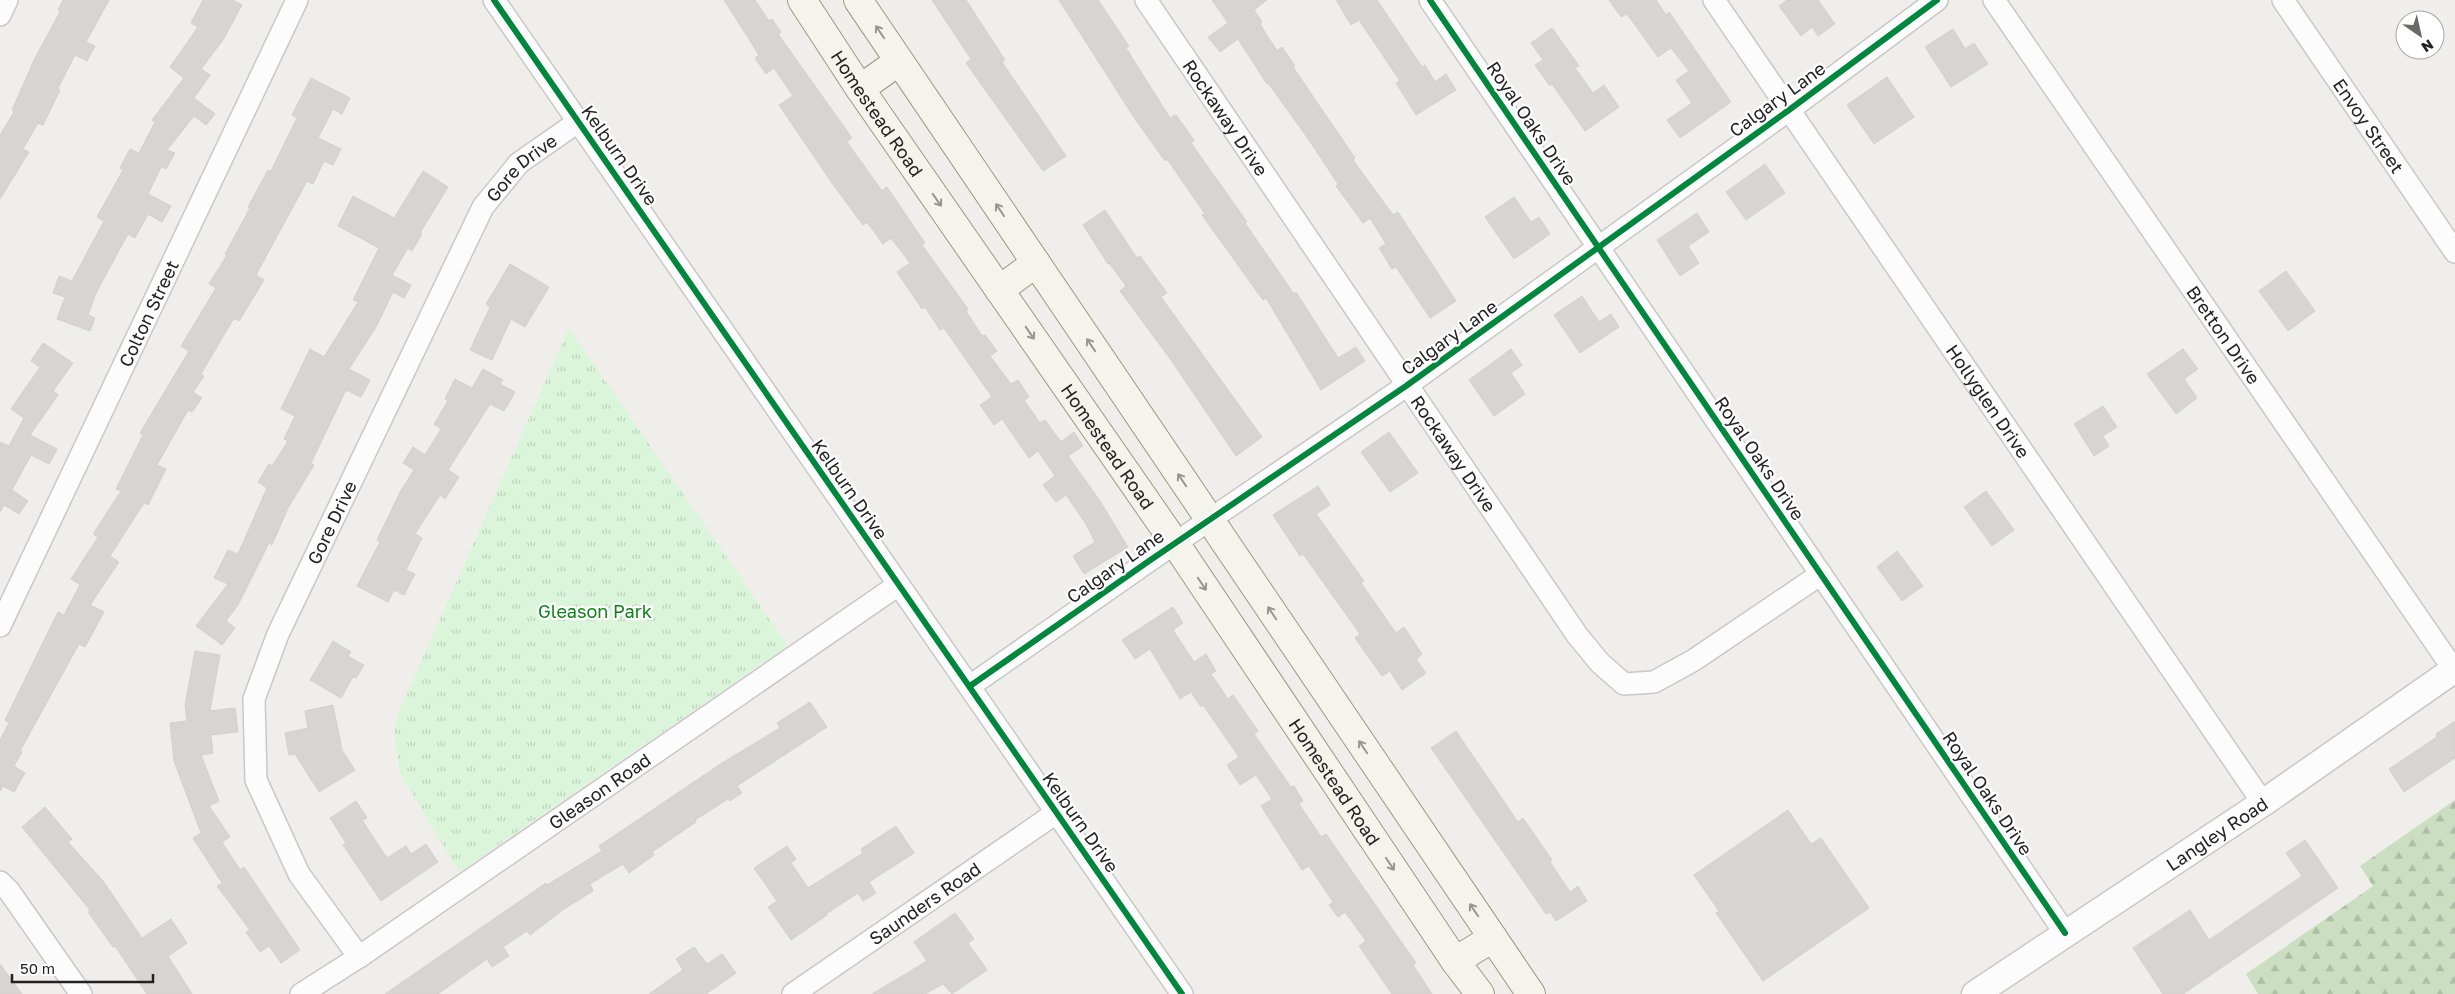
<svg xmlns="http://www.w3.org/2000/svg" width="2455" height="994" font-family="'Golos Text',sans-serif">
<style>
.forest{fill:url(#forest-firs)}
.park{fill:url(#park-tufts)}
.building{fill:#d7d4d2;stroke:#d3d0cc}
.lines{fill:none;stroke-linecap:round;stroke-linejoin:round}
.minor-casing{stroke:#c9c8c7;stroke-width:24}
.tertiary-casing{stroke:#c9c8c7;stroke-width:29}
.secondary-casing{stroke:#999a82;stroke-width:30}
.minor{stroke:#fdfcfc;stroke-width:21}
.tertiary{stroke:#fdfcfc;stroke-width:26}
.secondary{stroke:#f4f4ed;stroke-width:28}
.cycleway-casing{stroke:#fff;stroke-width:9}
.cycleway{stroke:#00873e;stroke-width:6}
.oneway{stroke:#969692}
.labels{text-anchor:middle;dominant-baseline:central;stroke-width:4.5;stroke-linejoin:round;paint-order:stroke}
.street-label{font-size:18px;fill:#222;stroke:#fff}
.park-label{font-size:18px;fill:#0c8416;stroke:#fff}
</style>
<defs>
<pattern id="forest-firs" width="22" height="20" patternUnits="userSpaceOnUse" patternTransform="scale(1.25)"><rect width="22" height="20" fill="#cbdec1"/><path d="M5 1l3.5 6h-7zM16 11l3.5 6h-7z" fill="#aebea6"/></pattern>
<pattern id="park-tufts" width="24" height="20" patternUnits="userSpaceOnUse" patternTransform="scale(1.25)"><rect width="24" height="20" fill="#daf5da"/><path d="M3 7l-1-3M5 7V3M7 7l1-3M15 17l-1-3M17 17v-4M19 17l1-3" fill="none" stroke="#bbd2bb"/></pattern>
</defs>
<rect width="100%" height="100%" fill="#f0eeeb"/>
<path class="forest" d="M2455 800V994H2258L2246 974 2373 886 2360 866Z"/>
<path class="park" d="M569 328 788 646 459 872 400 773 394 736 397 716Z"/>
<path class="building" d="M63 0H109L86 42 95 46 87 61 75 55 58 88 60 90 43 125 38 123 23 149 29 152 0 199V135L14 112 12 110 35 58 60 12 58 10Z
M203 0H233L242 5 223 40 201 69 210 75 194 98 215 114 206 125 194 116 167 150 175 153 166 169 161 167 148 194 171 206 162 222 148 214 135 238 128 234 96 293 88 315 95 318 90 331 57 319 65 297 53 293 59 276 72 281 104 221 97 217 123 170 120 168 130 149 139 153 155 122 152 120 184 78 170 67 198 27 191 23Z
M724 0H755L769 21 772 19 781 32 778 34 852 138 847 142 882 191 887 187 925 243 922 245 968 309 966 311 982 336 985 335 997 351 990 356 1011 384 1018 380 1029 397 1024 400 1040 423 1045 420 1061 442 1074 432 1083 446 1068 456 1100 501 1128 547 1084 574 1073 556 1095 542 1086 524 1066 495 1056 502 1043 485 1055 476 1038 451 1029 458 1002 419 994 425 980 405 992 397 944 328 940 330 925 307 922 309 897 272 910 263 891 238 883 244 867 222 863 225 832 183 779 105 793 96 774 68 766 74 755 58 759 55Z
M932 0H966L1005 60 1002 62 1066 156 1043 171 966 63 971 59Z
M1059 0H1098L1129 46 1126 48 1170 118 1176 115 1194 140 1191 143 1247 222 1245 223 1294 294 1296 292 1338 358 1356 347 1365 361 1321 390 1266 298 1263 300 1202 215 1205 214 1167 159 1165 161 1135 119Z
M1212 0H1267L1254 10 1262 22 1260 24 1277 51 1282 47 1295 66 1293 67 1355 158 1353 160 1393 215 1398 212 1456 301 1430 318 1396 267 1392 269 1379 248 1386 244 1370 218 1363 223 1336 186 1338 184 1309 140 1268 83 1267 84 1238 39 1220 52 1208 37 1228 23Z
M1336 0H1377L1422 67 1425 65 1435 82 1446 74 1456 90 1416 115 1396 83 1400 81 1359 20 1351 25Z
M1609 0H1656L1666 15 1669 12 1731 102 1680 138 1667 120 1692 103 1676 80 1689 71 1671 48 1658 57 1627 14 1621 17Z
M1787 0H1818L1835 24 1818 36 1812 27 1801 36 1779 6Z
M1552 28 1579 66 1575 68 1593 93 1604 85 1619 107 1585 131 1552 84 1550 86 1535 65 1543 60 1531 43Z
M1953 29 1965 49 1974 43 1988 64 1951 87 1925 47Z
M1887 77 1914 117 1874 144 1847 105Z
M311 78 350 98 342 114 333 109 318 138 341 149 333 165 324 161 313 184 307 181 256 275 264 280 239 321 234 318 201 374 204 376 193 392 202 398 192 412 188 410 157 465 166 469 148 505 144 503 110 556 119 562 90 605 104 612 85 647 79 644 20 751 22 752 14 766 25 773 14 792 3 786 0 791V740L9 723 5 720 58 612 64 615 80 585 71 579 98 537 93 534 121 491 116 489 143 435 140 433 189 351 181 346 216 288 209 284 227 255 225 254 250 208 248 207 268 170 271 171 297 118 292 115Z
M1765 164 1785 193 1746 220 1726 192Z
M423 171 448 187 420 233 422 234 412 251 408 248 392 275 411 285 404 298 393 292 376 327 349 369 370 380 361 397 346 390 311 463 314 465 288 508 272 545 269 543 238 605 226 621 235 628 222 645 196 626 228 584 214 578 228 550 238 554 267 488 258 482 269 464 272 466 288 441 284 439 295 416 281 409 310 349 324 357 358 302 353 300 379 248 338 226 353 196 394 218Z
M1514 197 1531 222 1539 217 1550 234 1514 259 1485 217Z
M1105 210 1137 258 1140 256 1167 293 1161 297 1262 437 1236 456 1171 360 1120 291 1126 286 1109 263 1108 264 1083 225Z
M1697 213 1709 232 1688 246 1699 263 1680 276 1657 240Z
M510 264 549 287 525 327 511 319 492 360 470 350 490 307 486 304Z
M2286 271 2315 311 2288 331 2259 291Z
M1582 296 1599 322 1611 314 1619 327 1580 353 1554 315Z
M43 343 73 363 53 391 58 395 30 435 57 449 49 464 31 455 12 490 28 501 19 514 4 505 0 512V442L9 446 24 418 11 409 40 367 31 361Z
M1511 349 1522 365 1511 373 1525 394 1494 416 1469 380Z
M2183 349 2198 369 2184 379 2197 398 2176 414 2147 374Z
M483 369 503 380 500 384 515 392 504 411 490 404 448 470 459 477 445 499 440 495 415 534 422 538 406 570 415 574 404 595 394 590 388 602 357 586 380 542 377 540 400 492 414 470 403 463 413 447 425 455 441 429 434 424 448 401 445 399 455 379 472 388Z
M2103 406 2117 427 2103 436 2109 446 2094 456 2074 424Z
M1389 432 1418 473 1390 492 1361 452Z
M1318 486 1330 505 1316 514 1364 581 1361 583 1396 633 1404 627 1422 654 1416 659 1426 673 1402 690 1390 671 1382 676 1355 638 1360 634 1303 554 1300 556 1273 515Z
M1986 491 2014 530 1992 546 1964 507Z
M1897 551 1923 586 1902 601 1877 567Z
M1173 607 1183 623 1173 630 1194 662 1206 654 1216 671 1211 674 1228 699 1233 695 1258 731 1254 734 1291 787 1294 786 1303 801 1299 804 1321 837 1326 834 1416 963 1413 965 1432 994H1392L1359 946 1366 941 1345 912 1338 917 1329 905 1333 902 1309 866 1302 870 1261 806 1272 799 1256 775 1240 785 1227 765 1239 757 1203 705 1201 707 1191 692 1180 699 1150 649 1135 659 1122 640Z
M333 641 351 652 348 656 364 665 356 678 353 677 341 698 310 680Z
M195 651 220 655 210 711 235 708 238 732 211 735 213 753 201 755 219 801 209 806 230 837 222 842 240 870 244 867 300 950 281 963 269 946 260 952 246 932 250 930 217 886 222 883 193 838 201 833 174 761 170 723 187 721 185 705Z
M810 702 827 727 737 786 742 793 730 801 728 799 695 820 696 822 652 852 654 855 629 873 623 864 590 884 593 891 564 909 530 935 527 931 503 947 509 956 492 967 487 959 438 994H385L546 883 547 885 602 851 599 846 722 763 780 728 777 723Z
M333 705 342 750 355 770 319 792 295 754 289 755 285 733 308 728 305 711Z
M2455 721V758L2404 792 2389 769 2437 737 2436 734Z
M1456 731 1518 822 1523 818 1552 860 1550 862 1570 892 1578 886 1587 901 1556 921 1550 912 1546 914 1431 748Z
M356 801 367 818 362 820 387 858 406 846 411 854 426 844 438 862 381 901 343 845 346 843 330 818Z
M45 807 72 839 68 842 103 881 142 938 171 919 187 943 168 956 192 994H147L115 946 113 947 88 912 90 910 22 827Z
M1788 810 1811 844 1821 838 1869 908 1763 981 1716 913 1719 911 1694 875Z
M896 826 914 853 869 882 876 893 863 901 858 893 826 914 827 915 791 940 768 907 777 901 754 868 787 846 796 859 791 863 808 888 863 853 861 849Z
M2305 840 2338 888 2183 994H2163L2133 948 2190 910 2209 940 2302 876 2286 853Z
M955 913 974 939 968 943 987 970 952 994 943 984 925 994H872L927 961 914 942Z
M694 947 707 964 722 954 736 973 706 994H649L683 970 676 959Z
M0 964 22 994H0Z"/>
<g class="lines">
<defs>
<g id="minor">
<path d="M494 0 1182 994"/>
<path id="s1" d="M1146 0 1577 635 1600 663 1624 684 1654 682 1694 660 1821 574"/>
<path d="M1430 0 2065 933"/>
<path id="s2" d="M1714 0 2263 803"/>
<path id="s3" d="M1994 0 2454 670"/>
<path id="s4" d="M2283 0 2455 252"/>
<path d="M0 15 7 0"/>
<path id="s5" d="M0 626 297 0"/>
<path d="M970 686 1149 561 1406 386 1789 110 1937 0"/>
<path d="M0 882 9 891 81 994"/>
<path id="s6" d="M359 957 299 874 256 780 254 699 278 634 483 207 519 163 579 121"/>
<path id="s7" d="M301 994 359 957 898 585"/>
<path id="s8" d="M793 994 1056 813"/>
</g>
<g id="tertiary">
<path id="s9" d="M1975 994 2263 803 2455 669"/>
</g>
<g id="secondary">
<path id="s10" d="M802 0 860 89 1175 543 1455 961 1480 994"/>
<path d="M858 0 1531 994"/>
<path d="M860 89 899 61"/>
<path d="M999 290 1036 263"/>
<path d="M1455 961 1493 938"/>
</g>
</defs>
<use href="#minor" class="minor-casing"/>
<use href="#tertiary" class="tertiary-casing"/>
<use href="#secondary" class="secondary-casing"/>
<use href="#minor" class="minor"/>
<use href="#tertiary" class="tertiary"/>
<use href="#secondary" class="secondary"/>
<defs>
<path id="cycleway" d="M494 0 1182 994
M1430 0 2065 933
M970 686 1149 561 1406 386 1789 110 1937 0"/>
</defs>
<use href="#cycleway" class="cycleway-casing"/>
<use href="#cycleway" class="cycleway"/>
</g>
<defs><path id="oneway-shaft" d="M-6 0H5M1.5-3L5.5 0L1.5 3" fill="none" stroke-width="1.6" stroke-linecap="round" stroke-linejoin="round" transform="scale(1.25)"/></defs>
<g class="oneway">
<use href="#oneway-shaft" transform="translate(880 32) rotate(-124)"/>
<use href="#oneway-shaft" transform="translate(937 200) rotate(55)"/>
<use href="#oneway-shaft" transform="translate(1000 210) rotate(-124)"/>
<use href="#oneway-shaft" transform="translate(1030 333) rotate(55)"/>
<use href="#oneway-shaft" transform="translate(1091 345) rotate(-124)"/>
<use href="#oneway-shaft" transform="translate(1182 480) rotate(-124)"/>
<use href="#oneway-shaft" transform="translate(1202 584) rotate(56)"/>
<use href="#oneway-shaft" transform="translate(1272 613) rotate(-124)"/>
<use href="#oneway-shaft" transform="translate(1363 747) rotate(-124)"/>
<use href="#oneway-shaft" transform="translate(1390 864) rotate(56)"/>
<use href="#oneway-shaft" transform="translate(1474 910) rotate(-124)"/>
</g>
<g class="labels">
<g class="street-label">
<text transform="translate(1777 99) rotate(-36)">Calgary Lane</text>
<text stroke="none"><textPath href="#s10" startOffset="136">Homestead Road</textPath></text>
<text stroke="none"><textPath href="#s1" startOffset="142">Rockaway Drive</textPath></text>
<text transform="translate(1532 123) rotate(56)">Royal Oaks Drive</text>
<text stroke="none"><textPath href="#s4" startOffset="152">Envoy Street</textPath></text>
<text transform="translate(620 155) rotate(55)">Kelburn Drive</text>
<text stroke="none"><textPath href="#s6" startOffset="885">Gore Drive</textPath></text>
<text stroke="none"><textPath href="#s5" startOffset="346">Colton Street</textPath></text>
<text stroke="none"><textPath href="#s3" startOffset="406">Bretton Drive</textPath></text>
<text transform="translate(1449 337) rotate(-36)">Calgary Lane</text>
<text stroke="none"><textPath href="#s2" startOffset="486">Hollyglen Drive</textPath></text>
<text stroke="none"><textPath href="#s10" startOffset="541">Homestead Road</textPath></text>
<text stroke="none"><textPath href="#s1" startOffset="548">Rockaway Drive</textPath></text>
<text transform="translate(1760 458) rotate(56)">Royal Oaks Drive</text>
<text transform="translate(850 489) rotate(55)">Kelburn Drive</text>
<text stroke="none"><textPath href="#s6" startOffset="480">Gore Drive</textPath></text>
<text transform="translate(1115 566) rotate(-35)">Calgary Lane</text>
<text stroke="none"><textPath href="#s10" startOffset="946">Homestead Road</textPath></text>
<text stroke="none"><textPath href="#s7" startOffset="361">Gleason Road</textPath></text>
<text transform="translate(1988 793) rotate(56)">Royal Oaks Drive</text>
<text transform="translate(1081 822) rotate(55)">Kelburn Drive</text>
<text stroke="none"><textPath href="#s9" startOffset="290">Langley Road</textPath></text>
<text stroke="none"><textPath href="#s8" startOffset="160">Saunders Road</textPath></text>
</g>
<g class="park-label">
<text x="595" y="611">Gleason Park</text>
</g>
</g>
<g transform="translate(2420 35) rotate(146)"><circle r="24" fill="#ffffff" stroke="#a7a7a7"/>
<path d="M0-4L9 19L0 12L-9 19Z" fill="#6a6968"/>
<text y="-8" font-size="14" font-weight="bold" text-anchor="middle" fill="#222222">N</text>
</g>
<path d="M12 974v8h141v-8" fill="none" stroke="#222222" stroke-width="2.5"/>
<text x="20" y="974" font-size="15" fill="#222222" stroke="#ffffff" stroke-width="4" paint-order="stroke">50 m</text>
</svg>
